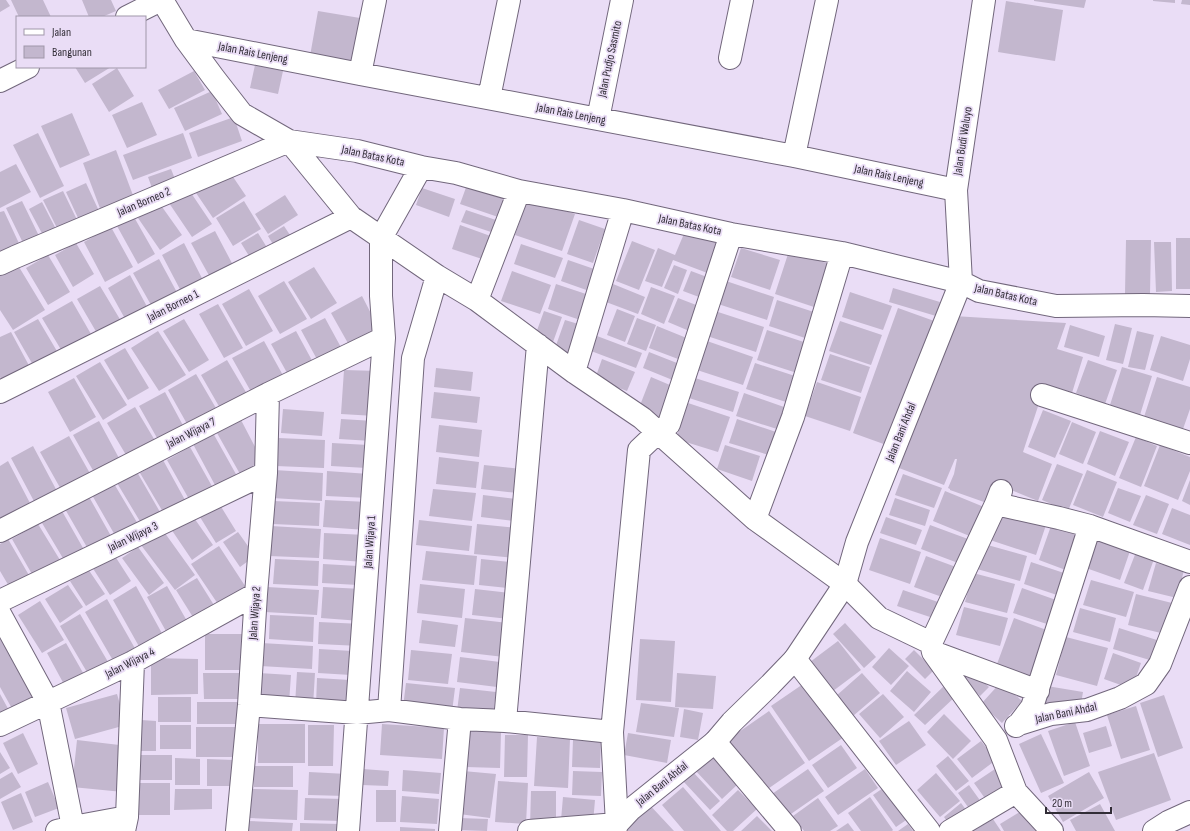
<svg xmlns="http://www.w3.org/2000/svg" width="1190" height="831" font-family="'Sofia Sans Condensed',sans-serif">
<style>
.building{fill:#c3b7ce}
.lines{fill:none;stroke-linecap:round;stroke-linejoin:round}
.minor-casing{stroke:#72677c;stroke-width:24}
.tertiary-casing{stroke:#72677c;stroke-width:24}
.minor{stroke:#fff;stroke-width:22}
.tertiary{stroke:#fff;stroke-width:22}
.labels{text-anchor:middle;dominant-baseline:central;stroke-width:3.5;stroke-linejoin:round;paint-order:stroke}
.street-label{font-size:12px;fill:#312d36;stroke:#eaddf6}
</style>
<rect width="100%" height="100%" fill="#eaddf6"/>
<path class="building" d="M0 0H6L10 6 0 12Z
M11 0H43L51 17H19Z
M82 0H111L116 11 102 17H89Z
M1034 0H1086L1084 8 1034 1Z
M1153 0H1175V3L1153 1Z
M1182 0H1190V5L1181 4Z
M1006 1 1063 10 1055 61 998 52Z
M318 11 366 19 358 64 310 56Z
M255 65 283 71 278 94 250 88Z
M75 67H111L85 83Z
M117 68 134 96 109 112 92 84Z
M194 71 205 90 169 109 158 90Z
M212 91 222 114 185 131 174 108Z
M142 102 157 135 127 148 112 115Z
M72 113 90 155 60 168 41 126Z
M234 117 242 141 198 157 189 133Z
M38 133 64 186 40 198 13 145Z
M183 133 192 158 133 180 123 155Z
M116 150 134 198 101 211 83 163Z
M16 164 31 192 0 208V172Z
M227 168 246 196 213 218 194 190Z
M171 169 175 179 152 188 148 177Z
M468 182 512 197 504 219 460 204Z
M86 183 99 211 79 220 66 192Z
M422 188 455 199 449 217 416 205Z
M189 190 212 224 192 237 169 203Z
M63 191 79 224 60 234 43 200Z
M285 195 298 215 268 234 255 214Z
M528 198 575 214 562 251 515 235Z
M22 201 39 236 23 243 6 208Z
M244 201 261 229 233 246 216 218Z
M42 202 59 235 46 241 29 209Z
M160 204 182 235 160 250 138 218Z
M466 210 502 222 497 234 461 222Z
M4 211 23 252 0 261V212Z
M134 217 155 254 138 264 117 226Z
M579 220 605 229 593 263 567 254Z
M460 225 496 238 488 261 452 249Z
M284 226 294 241 277 251 268 236Z
M111 227 133 267 105 282 84 242Z
M686 229 722 243 710 274 673 260 662 287 645 281 658 248 675 255Z
M215 231 234 267 211 279 191 243Z
M258 233 271 254 254 264 241 243Z
M1176 238H1190V289H1176Z
M1126 240H1151L1150 295 1125 294Z
M632 241 655 250 639 290 616 281Z
M1154 242H1171L1172 291 1156 292Z
M76 243 94 274 73 287 55 255Z
M184 243 206 286 184 297 162 255Z
M521 244 563 258 555 278 514 264Z
M741 248 780 260 770 290 731 277Z
M789 251 829 264 814 307 775 294Z
M48 255 70 292 48 305 26 268Z
M159 259 180 298 155 312 133 273Z
M568 260 600 271 592 292 561 281Z
M16 262 45 310 13 330 0 310V272Z
M674 265 687 270 678 294 664 288Z
M314 267 337 303 311 319 288 282Z
M512 271 551 285 540 314 501 301Z
M691 271 715 280 707 300 683 291Z
M130 275 151 314 129 326 108 288Z
M723 280 774 297 767 320 715 303Z
M284 281 307 319 280 334 258 296Z
M556 284 595 297 586 322 548 309Z
M613 284 645 297 638 314 606 302Z
M100 286 124 326 101 340 77 299Z
M651 287 675 296 664 324 641 314Z
M893 288 940 302 936 316 889 302Z
M249 289 273 331 246 346 222 304Z
M850 292 892 306 883 330 842 317Z
M362 296 379 329 349 345 331 313Z
M678 298 704 308 694 333 668 322Z
M777 300 817 313 808 339 769 326Z
M72 301 95 341 66 358 42 318Z
M218 304 243 348 224 358 199 314Z
M898 308 937 322 892 447 853 433Z
M617 309 635 316 625 342 607 335Z
M544 311 562 317 553 342 535 336Z
M715 311 764 327 756 352 707 336Z
M954 316 1066 323 1057 349 1083 357 1072 393 1045 385 1023 452 1052 464 1038 501 1011 490 990 503 985 501 984 502 950 490V489L948 488 954 474 957 459H955L944 485 899 468 909 443 905 442Z
M325 318 343 351 319 363 301 330Z
M637 318 656 325 646 351 627 344Z
M38 319 61 358 37 372 14 332Z
M184 319 209 360 189 372 163 331Z
M565 320 585 326 574 358 554 351Z
M840 321 882 335 871 365 829 351Z
M1115 324 1132 328 1123 364 1106 360Z
M1070 325 1105 336 1099 357 1064 347Z
M657 326 694 341 686 362 649 348Z
M767 330 807 343 797 373 757 360Z
M158 331 186 375 159 391 131 348Z
M296 331 315 366 291 380 271 344Z
M1137 331 1154 335 1145 370 1128 367Z
M11 332 33 373 5 387 0 377V337Z
M597 336 642 353 636 368 591 351Z
M1161 336 1190 345V359L1183 381 1150 370Z
M264 341 285 379 254 397 232 358Z
M707 341 753 357 743 385 697 370Z
M125 348 149 388 128 400 104 360Z
M649 352 682 365 675 381 643 368Z
M830 354 870 367 861 393 821 380Z
M602 359 635 372 627 391 595 379Z
M227 360 250 399 224 415 201 375Z
M1088 360 1117 370 1105 404 1076 393Z
M100 362 127 405 103 420 76 376Z
M755 363 795 376 786 402 746 389Z
M1122 367 1152 376 1140 415 1110 405Z
M436 368 473 372 471 391 434 387Z
M344 370 378 371 375 416 341 414Z
M196 374 220 415 191 431 168 390Z
M651 377 677 388 663 423 637 413Z
M1157 377 1190 387V409L1183 429 1144 417Z
M74 378 96 417 70 432 48 392Z
M695 378 739 392 733 412 689 398Z
M817 382 861 397 850 431 805 416Z
M165 392 186 431 161 445 139 406Z
M434 392 480 397 477 423 431 418Z
M744 393 784 407 777 429 736 416Z
M688 403 730 417 718 452 676 439Z
M135 407 157 444 129 460 107 423Z
M283 409 324 412 322 436 281 433Z
M1043 410 1071 421 1055 458 1028 447Z
M341 419 374 421 372 441 339 439Z
M737 419 776 432 769 455 729 443Z
M241 420 263 462 240 474 217 433Z
M99 421 120 460 95 474 73 435Z
M1072 422 1096 432 1083 464 1059 454Z
M439 425 482 430 479 457 436 452Z
M1100 431 1129 442 1115 476 1087 464Z
M213 433 237 476 216 487 193 444Z
M69 436 92 477 63 493 40 452Z
M1136 437 1157 446 1141 487 1119 478Z
M278 438 325 440 324 468 276 466Z
M332 443 368 445 367 468 331 466Z
M725 445 760 456 752 481 717 469Z
M1160 445 1190 457V471L1178 500 1144 486Z
M33 446 58 493 36 505 11 458Z
M190 447 213 488 190 501 167 460Z
M439 457 479 462 476 488 436 484Z
M163 460 185 500 163 512 140 473Z
M8 461 31 505 0 521V466Z
M1057 464 1083 474 1068 511 1042 500Z
M484 465 521 469 518 493 481 489Z
M274 470 323 473 322 501 272 498Z
M1087 470 1117 482 1103 517 1073 505Z
M327 471 369 474 368 498 326 496Z
M137 472 160 512 141 523 117 483Z
M903 474 942 488 934 508 895 495Z
M1190 480V505L1182 501Z
M113 482 138 524 116 537 92 495Z
M1118 488 1141 496 1130 522 1108 513Z
M433 489 476 493 472 521 429 516Z
M945 491 984 507 972 537 933 521Z
M88 495 111 536 88 549 65 509Z
M483 495 516 499 514 521 481 517Z
M1146 495 1169 504 1157 534 1133 525Z
M895 498 930 510 925 526 889 515Z
M325 500 368 502 366 530 323 527Z
M273 501 320 503 319 526 272 524Z
M220 505 236 531 216 543 200 517Z
M1001 508 1047 522 1036 555 990 540Z
M1172 508 1190 515V545L1162 534Z
M62 511 83 548 64 560 42 523Z
M192 515 213 545 192 560 171 529Z
M886 517 922 530 916 545 880 533Z
M419 520 472 526 469 551 416 545Z
M1052 523 1085 535 1071 572 1039 560Z
M38 524 60 560 33 576 12 539Z
M477 524 518 528 515 558 474 554Z
M930 525 968 539 958 563 921 549Z
M271 526 321 529 319 558 269 556Z
M162 529 195 575 175 590 141 545Z
M238 532 255 556 240 567 223 542Z
M324 533 366 535 364 562 323 559Z
M880 538 921 552 910 584 869 570Z
M8 539 30 577 10 588 0 571V544Z
M1096 540 1130 551 1120 580 1086 568Z
M984 544 1027 556 1020 581 977 569Z
M219 546 249 592 222 610 191 564Z
M138 547 164 583 149 595 122 558Z
M426 551 477 556 474 585 422 580Z
M1136 552 1154 559 1143 590 1124 583Z
M113 553 131 581 110 595 92 567Z
M926 556 956 567 945 598 914 587Z
M275 559 319 561 318 586 273 584Z
M481 559 519 563 516 589 479 585Z
M1031 562 1067 574 1060 596 1024 584Z
M1156 563 1184 570 1177 598 1148 591Z
M323 564 358 566V585L322 583Z
M88 569 105 594 86 606 70 581Z
M973 573 1015 584 1007 613 965 602Z
M197 578 217 610 196 622 176 590Z
M1091 580 1134 592 1126 617 1083 605Z
M420 584 465 589 462 618 417 613Z
M68 585 83 607 60 623 45 599Z
M136 586 164 637 141 650 113 600Z
M167 586 187 621 167 633 147 597Z
M267 587 319 590 317 615 265 612Z
M323 587 362 589 361 621 321 618Z
M1022 588 1059 601 1050 625 1013 613Z
M475 589 511 593 509 619 472 615Z
M903 590 938 602 933 618 897 606Z
M1136 594 1172 603 1165 634 1128 625Z
M107 599 137 652 115 664 85 612Z
M40 601 64 640 42 653 18 615Z
M964 607 1008 618 1000 646 956 635Z
M1080 608 1116 618 1110 642 1073 632Z
M80 614 111 667 91 679 60 626Z
M270 615 314 617 313 642 269 639Z
M465 618 508 623 504 657 461 652Z
M1014 618 1052 632 1035 678 997 664Z
M0 620 43 698 15 714 0 687Z
M422 620 458 625 455 647 419 643Z
M319 622 362 624 360 646 318 644Z
M845 623 876 657 864 668 833 634Z
M1119 628 1160 641 1153 661 1113 649Z
M205 634H244V670H205Z
M1066 637 1108 648 1097 686 1056 675Z
M640 639 675 641 671 702 636 700Z
M838 641 861 670 829 694 806 665Z
M66 643 86 678 66 688 47 653Z
M261 643 313 646 312 669 260 666Z
M889 648 909 666 891 685 872 667Z
M319 649 352 651 351 675 318 673Z
M411 650 452 654 448 684 408 680Z
M914 650 934 670 925 679 905 659Z
M1113 653 1141 663 1132 689 1104 679Z
M460 657 500 662 497 687 457 682Z
M151 658 198 659V694L151 695Z
M965 664 989 687 980 696 956 673Z
M907 671 931 692 914 712 890 691Z
M297 672 315 673 313 706 295 705Z
M203 673H240V699H204Z
M259 673 291 675 289 703 257 701Z
M677 673 716 676 713 709 675 707Z
M862 673 880 693 853 716 836 696Z
M317 678 350 680 348 707 316 705Z
M809 680 847 735 809 761 771 706Z
M1001 682 1022 701 1002 723 981 704Z
M406 683 455 688 452 712 403 707Z
M945 685 956 696 925 725 914 715Z
M1047 686 1083 692 1080 710 1044 704Z
M460 688 496 692 493 715 457 711Z
M0 694 11 714 0 720Z
M117 694 126 725 75 739 66 708Z
M883 694 904 717 880 738 859 714Z
M1164 695 1183 748 1158 757 1140 703Z
M158 697H191V722H158Z
M197 702H239V724H197Z
M641 703 679 708 674 737 636 732Z
M1136 706 1150 750 1121 759 1107 715Z
M684 709 703 713 698 740 680 737Z
M769 711 805 763 762 793 726 741Z
M944 714 971 741 953 759 927 732Z
M141 720 156 721V751H140Z
M909 721 926 745 896 765 879 741Z
M1075 722 1090 766 1064 776 1048 731Z
M258 724H305V763H258Z
M382 724 444 728 442 759 380 755Z
M160 725H191V749H160Z
M308 725H334L333 766H308Z
M1106 726 1112 746 1089 753 1083 733Z
M196 727H237V757H196Z
M467 731 501 732 500 768 466 767Z
M23 733 38 764 18 774 3 743Z
M628 733 671 740 667 763 624 755Z
M1041 734 1064 783 1041 793 1019 744Z
M505 735H528L527 777H504Z
M537 737 570 739 568 788 534 786Z
M77 740 128 746 123 792 72 787Z
M573 740 601 741 600 768 572 767Z
M981 741 996 760 972 778 957 759Z
M841 745 857 768 828 788 812 765Z
M0 752 10 768 0 774Z
M1154 753 1171 800 1116 820 1098 772Z
M136 755H172V780H136Z
M711 755 738 784 722 799 695 770Z
M948 756 969 781 956 791 936 766Z
M175 758 200 759V785H175Z
M207 759 234 760V786H207Z
M254 766H293V787H254Z
M363 769 389 771 388 786 362 785Z
M808 769 824 791 788 816 772 794Z
M865 769 878 788 838 815 825 797Z
M995 769 1010 790 989 804 974 783Z
M403 770 441 773 439 794 402 791Z
M463 771 496 774 490 818 459 814Z
M573 771 602 772 601 796 572 795Z
M12 772 21 787 0 799V779Z
M309 772 347 774 346 796 308 795Z
M693 772 720 801 710 810 683 781Z
M1089 772 1104 798 1063 822 1048 796Z
M936 773 960 801 940 817 917 790Z
M498 781 528 783 526 824 495 822Z
M48 782 59 808 35 817 25 792Z
M133 783H170V815H134Z
M889 784 912 816 896 827 873 795Z
M969 785 984 806 973 814 958 793Z
M683 787 721 831H684L662 805Z
M175 789H212V809L174 810Z
M251 789 298 790 297 820 250 818Z
M376 790H396V822H376Z
M738 790 757 809 733 831H727L712 815Z
M531 791H556V827H530Z
M21 793 33 822 13 830 1 802Z
M402 796 439 799 437 824 400 822Z
M563 797 595 800 593 823 561 820Z
M870 797 893 830 892 831H861L848 813Z
M305 798 344 799 343 821 304 820Z
M818 798 838 826 830 831H804L793 816Z
M646 801 674 831H622Z
M961 803 969 814 951 827 944 817Z
M1100 804 1115 831H1076L1070 820Z
M1028 807 1041 827 1035 831H1004L1000 824Z
M757 816 772 831H741Z
M459 818 488 819 487 831 458 830Z
M993 819 1001 831H973Z
M248 821 293 823 292 831H247Z
M300 823 340 824V831H300Z
M848 823 854 831H836Z
M908 824 913 831H898Z
M400 827 435 829V831H400Z"/>
<g class="lines">
<defs>
<path id="minor" d="M162 0 186 40 214 78 242 114 289 141 357 151 421 167 456 173 519 191 623 210 731 234 842 253 961 282
M127 17 161 0
M186 40 360 74 794 156 956 190
M730 58 742 0
M360 74 375 0
M0 81 28 67
M489 98 509 0
M598 119 622 0
M794 156 827 0
M0 264 15 257 289 141 351 217
M477 300 519 191
M574 372 623 210
M0 392 351 217 437 276 477 300 574 372 642 418 755 519 845 584 879 618 931 643 933 652 996 740 1016 792 1052 831
M1042 395 1190 443
M996 504 1059 518 1090 526 1190 562
M755 519 793 417 842 253
M0 531 268 394 384 338
M0 601 266 473
M0 614 48 702 73 827
M931 643 996 504 1001 491
M933 652 1038 691
M795 659 929 831
M249 705 357 713 389 710 460 719 505 721 612 732
M389 710 413 358 437 276
M505 721 538 345
M1019 724 1051 714 1087 710 1120 698 1146 684 1160 664 1190 587
M0 725 133 662 256 594
M1016 726 1019 724 1032 707 1090 526
M715 742 790 831
M57 831 73 827 127 817
M124 831 127 817 133 662
M237 831 249 705 256 594 266 473 268 394
M348 831 384 338 381 296V238L421 167
M450 831 460 719
M529 831 617 824 612 732 639 450 658 432 669 424 731 234
M950 831 1016 792
M1154 831 1168 822 1190 812"/>
<path id="tertiary" d="M961 282 979 291 1056 306 1143 305 1190 306
M615 831 617 824 630 810 715 742 732 722 770 685 795 659 845 584 857 542 961 282 956 190 984 0"/>
</defs>
<use href="#minor" class="minor-casing"/>
<use href="#tertiary" class="tertiary-casing"/>
<use href="#minor" class="minor"/>
<use href="#tertiary" class="tertiary"/>
</g>
<g class="labels">
<g class="street-label">
<text transform="translate(253 53) rotate(11)">Jalan Rais Lenjeng</text>
<text transform="translate(610 59) rotate(-78)">Jalan Pudjo Sasmito</text>
<text transform="translate(571 114) rotate(11)">Jalan Rais Lenjeng</text>
<text transform="translate(963 141) rotate(-81)">Jalan Budi Waluyo</text>
<text transform="translate(373 156) rotate(12)">Jalan Batas Kota</text>
<text transform="translate(889 176) rotate(12)">Jalan Rais Lenjeng</text>
<text transform="translate(144 202) rotate(-23)">Jalan Borneo 2</text>
<text transform="translate(690 225) rotate(12)">Jalan Batas Kota</text>
<text transform="translate(1006 295) rotate(13)">Jalan Batas Kota</text>
<text transform="translate(173 306) rotate(-27)">Jalan Borneo 1</text>
<text transform="translate(901 432) rotate(-68)">Jalan Bani Ahdal</text>
<text transform="translate(191 433) rotate(-27)">Jalan Wijaya 7</text>
<text transform="translate(133 537) rotate(-26)">Jalan Wijaya 3</text>
<text transform="translate(370 542) rotate(-86)">Jalan Wijaya 1</text>
<text transform="translate(255 613) rotate(-86)">Jalan Wijaya 2</text>
<text transform="translate(130 663) rotate(-27)">Jalan Wijaya 4</text>
<text transform="translate(1066 713) rotate(-12)">Jalan Bani Ahdal</text>
<text transform="translate(662 784) rotate(-39)">Jalan Bani Ahdal</text>
</g>
</g>
<rect x="16" y="16" width="130" height="52" fill="#eaddf6" stroke="#a097a9"/>
<rect x="24" y="29" width="20" height="6" fill="#ffffff" stroke="#a097a9"/>
<text x="52" y="36" font-size="12" fill="#312d36">Jalan</text>
<rect x="24" y="46" width="20" height="12" fill="#c3b7ce" stroke="#a097a9"/>
<text x="52" y="56" font-size="12" fill="#312d36">Bangunan</text>
<path d="M1046 807v6h65v-6" fill="none" stroke="#312d36" stroke-width="2"/>
<text x="1052" y="807" font-size="12" fill="#312d36" stroke="#eaddf6" stroke-width="3" paint-order="stroke">20 m</text>
</svg>
